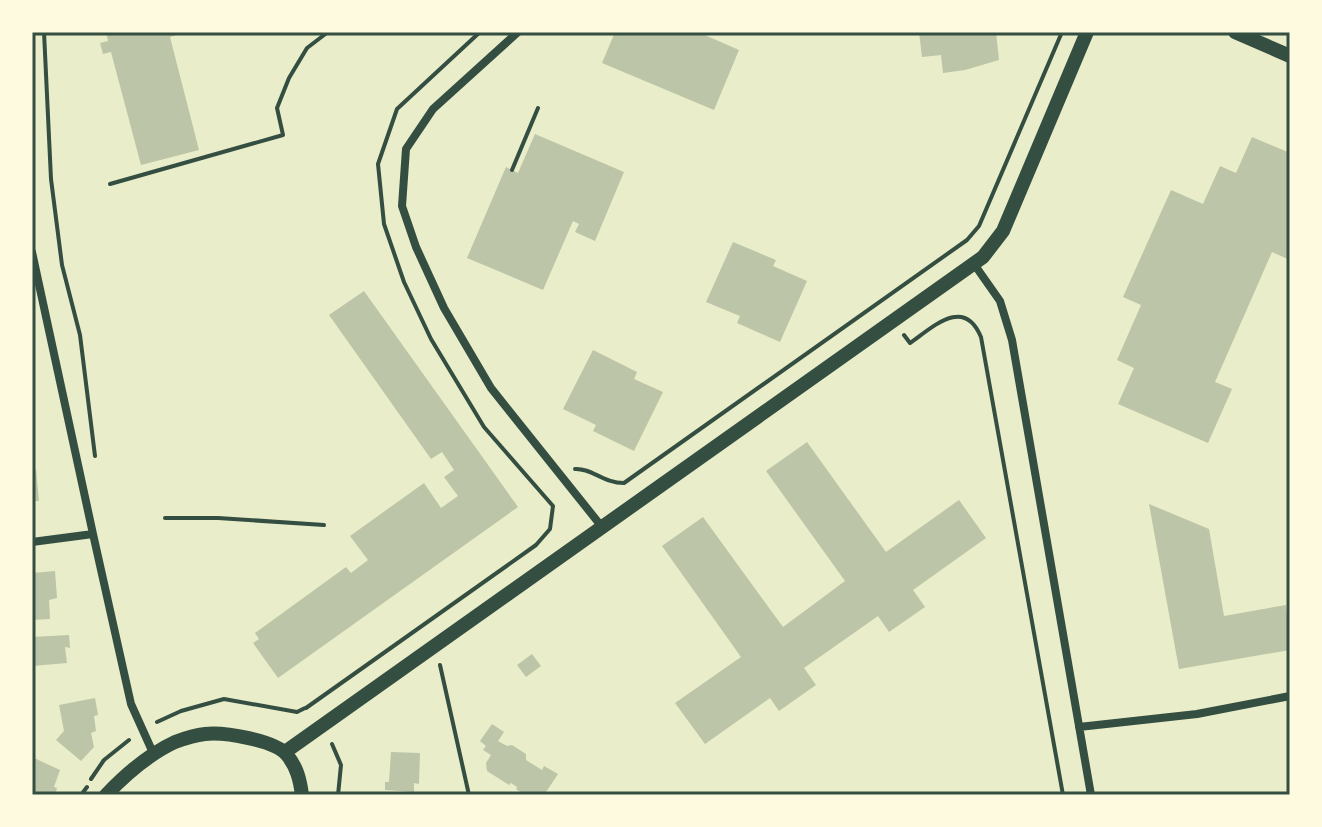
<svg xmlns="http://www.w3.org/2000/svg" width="1322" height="827" font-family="'Golos Text',sans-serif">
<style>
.building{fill:#bcc5a7}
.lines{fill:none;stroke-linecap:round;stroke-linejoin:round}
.path{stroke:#344e41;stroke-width:4}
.minor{stroke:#344e41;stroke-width:8}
.tertiary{stroke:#344e41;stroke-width:14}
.neatline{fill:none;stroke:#344e41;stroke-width:3}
</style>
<rect width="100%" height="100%" fill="#e9edc9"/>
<path class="building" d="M106 32H187L170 37 199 150 141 165 111 52 103 54 100 43 108 41Z
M615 32H698L739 50 714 110 602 63Z
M919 32H996L999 60 965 70 943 73 941 55 922 57Z
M535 134 624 172 595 241 575 232 579 224 573 221 543 290 467 258 506 167 518 173Z
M1252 137 1290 153V260L1272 252 1215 382 1232 389 1208 443 1118 404 1134 368 1117 360 1141 305 1123 297 1171 190 1203 204 1220 166 1236 173Z
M733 242 776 260 773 266 807 281 780 342 737 323 740 316 706 302Z
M364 291 518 507 278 678 253 643 259 639 255 633 346 567 351 573 368 560 350 536 424 483 441 508 458 496 444 477 454 470 442 452 431 459 329 315Z
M593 350 637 372 634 379 663 392 634 451 593 431 596 425 563 409Z
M807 442 886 552 959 500 986 538 913 590 925 607 889 632 878 616 804 668 816 685 779 711 770 698 705 744 675 703 741 657 662 546 703 517 783 627 845 581 766 471Z
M36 469 39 501H32V470Z
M1149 504 1209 529 1224 616 1286 605 1290 650 1179 669Z
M55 571 57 598 49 600 50 619 32 620V573Z
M69 635 70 648 65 647 67 663 32 666V637Z
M532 654 541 666 526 677 517 665Z
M95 698 98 715 94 716 96 731 91 733 94 747 81 761 56 740 64 731 59 705Z
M492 724 504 732 498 741 507 746 512 745 526 754V760L542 770 544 766 558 774 544 795H525L516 789 517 787 511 783 509 785 487 771 486 763 491 755 483 750 486 746 480 741Z
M391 752 420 753 419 784 414 783V792L385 790V782H389Z
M32 757 60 770 54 787 57 788 55 795H32Z"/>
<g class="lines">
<path class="path" d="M44 32 51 179 62 265 80 335 95 456
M512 170 538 108
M110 184 283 135 277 108 289 78 307 48 328 32
M904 335 910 343C933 327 964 296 981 337L1063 795
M575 469C592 468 603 483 624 483L967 240 979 226 1062 32
M165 518H218L324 525
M440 665 469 795
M306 708 536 545 550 529 553 506 484 427 431 339 404 282 384 224 378 164 397 109 480 32
M157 722 181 711 224 699 297 712 305 708
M332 744 341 765 338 795
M91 779 104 760 129 740
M81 795 87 787"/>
<path class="minor" d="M518 32 433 109 406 149 402 206 416 247 444 308 491 388 602 527
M32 252 93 534
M974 264 1000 301 1012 340 1091 795
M32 542 93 534 131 704 154 755
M1079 727 1197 714 1290 696"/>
<path class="tertiary" d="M1235 32 1290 56
M285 752 983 257 1003 231 1087 32
M106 795C125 775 149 754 175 742 183 739 195 735 205 734 224 732 275 740 287 755 297 767 300 780 302 795"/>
</g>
<rect width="1322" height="827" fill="none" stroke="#fefae0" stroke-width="68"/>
<rect x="34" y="34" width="1254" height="759" class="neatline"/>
</svg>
